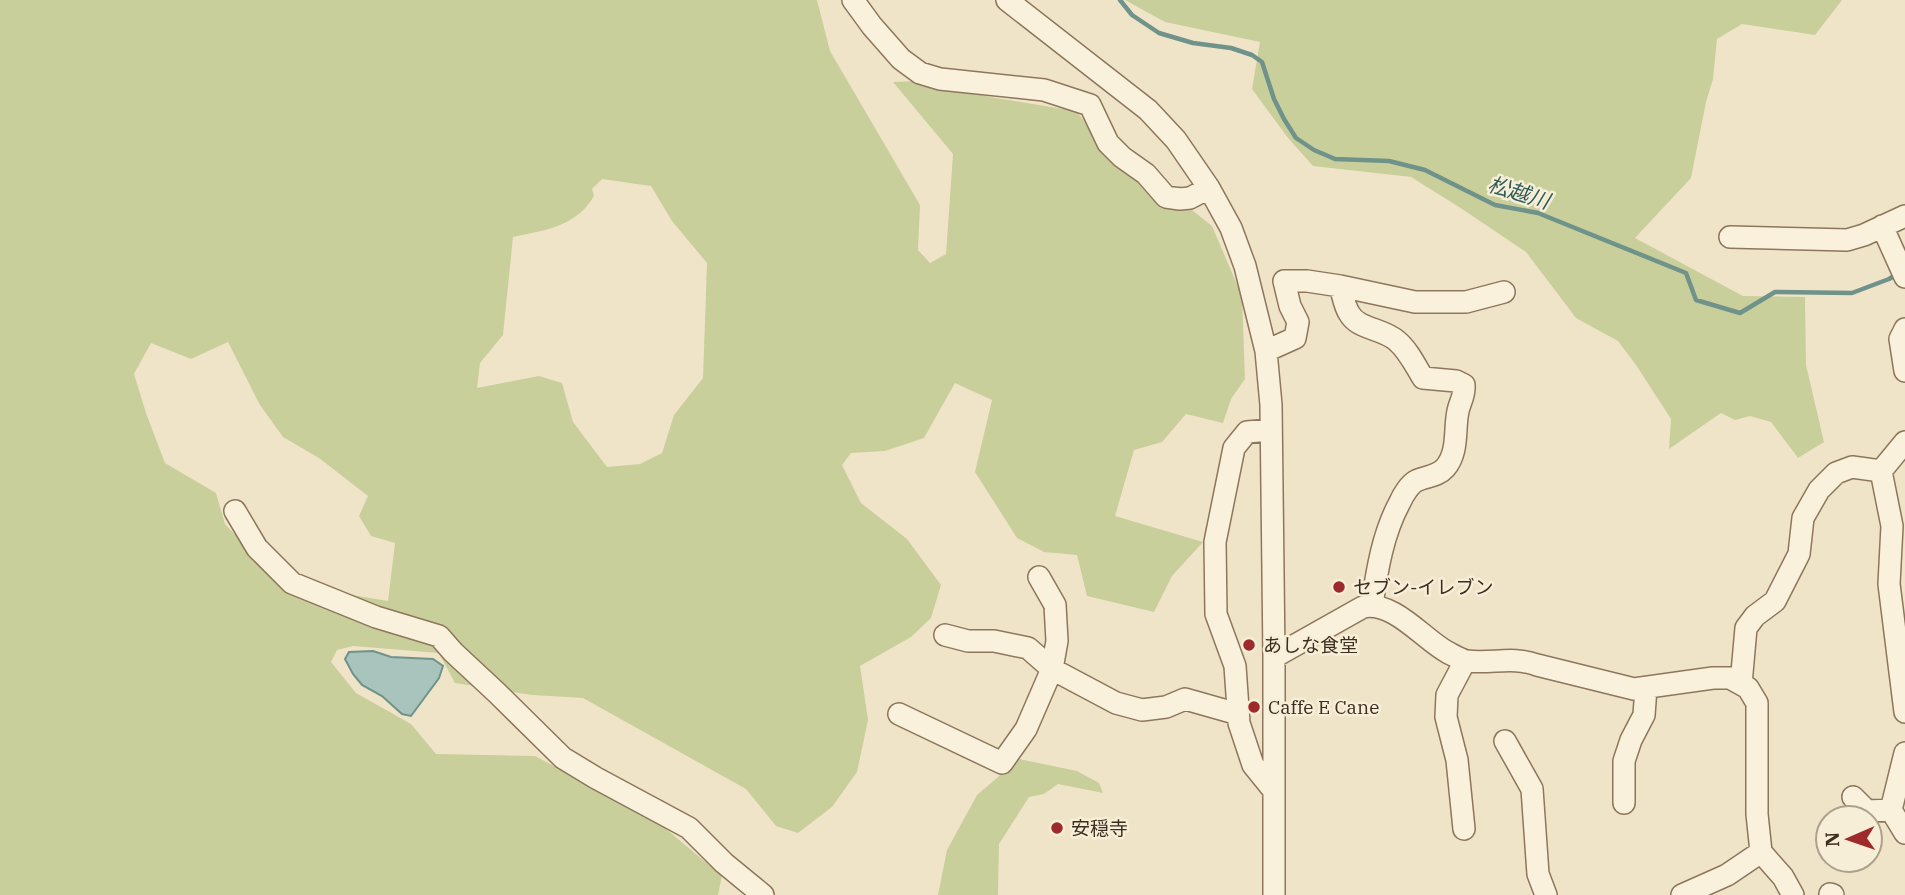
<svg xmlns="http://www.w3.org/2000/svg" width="1905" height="895" font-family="'IBM Plex Serif','Noto Sans JP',serif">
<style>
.green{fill:#c9cf9b;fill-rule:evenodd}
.water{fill:#a9c4bc;stroke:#6f938a;stroke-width:2}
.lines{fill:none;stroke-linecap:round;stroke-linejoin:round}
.stream{stroke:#6f938a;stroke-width:4.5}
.minor-casing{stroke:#8d765c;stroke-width:24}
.minor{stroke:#faf1dc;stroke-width:21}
.poi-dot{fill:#9e2a2b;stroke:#f7eed8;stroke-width:2.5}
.labels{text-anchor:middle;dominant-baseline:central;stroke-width:5;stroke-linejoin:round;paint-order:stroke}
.poi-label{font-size:19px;fill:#3d2e20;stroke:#f7eed8;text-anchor:start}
.water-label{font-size:21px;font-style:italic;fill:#2f5d5a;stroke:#f7eed8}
</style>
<rect width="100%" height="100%" fill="#f0e4c8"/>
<path class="green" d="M0 0H817L830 51 920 205 918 250 930 263 946 254 953 154 893 82 917 81 990 97 1076 111 1120 165 1192 210 1212 226 1242 296 1245 379 1231 399 1223 423 1186 414 1162 442 1134 450 1115 516 1203 542 1172 576 1154 612 1087 596 1077 555 1044 552 1017 538 975 472 992 400 955 383 924 438 885 451 851 453 842 465 861 503 907 539 941 585 931 618 911 637 860 666 868 720 857 772 832 807 798 833 776 826 746 789 583 698 532 695 455 683 439 653 353 646 337 650 331 662 356 693 411 724 436 754 535 756 653 818 722 876 718 895H0ZM602 179 651 186 672 221 707 263 703 378 674 415 662 453 640 464 607 467 573 422 562 383 539 376 477 388 480 363 503 335 513 237C545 230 576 227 594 196L592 189ZM228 342 260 405 283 437 319 458 368 496 359 516 371 536 395 543 388 601 280 583 225 524 216 493 165 463 146 413 134 374 151 343 191 359Z
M1125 0H1842L1815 35 1742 24 1717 39 1713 79 1706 102 1691 178 1635 238 1743 296 1805 297 1806 365 1824 442 1798 458 1771 422 1750 416 1735 420 1721 413 1669 449 1671 419 1636 365 1618 341 1576 318 1526 252 1459 207 1411 177 1313 166 1288 138 1252 89 1260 42 1165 22Z
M1019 759 1077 771 1099 783 1103 793 1058 784 1044 794 1029 797 999 844 998 895H938L947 850 977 795Z"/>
<path class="water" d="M373 651 391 657 433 659 443 666 439 678 411 716 402 714 382 696 362 685 353 674 345 659 349 652Z"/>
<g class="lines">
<path class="stream" d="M1120 0 1132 15 1159 33 1193 43 1231 48 1252 55 1262 62 1274 99 1284 119 1296 138 1314 150 1335 159 1389 161 1425 170 1495 205 1538 213 1686 273 1696 300 1740 313 1775 292 1852 293 1889 279 1897 274"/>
<defs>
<path id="minor" d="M853 0 872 26 901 59 920 73 940 79 1044 90 1090 105 1108 143 1122 157 1146 174 1166 197 1180 199 1190 198 1209 188
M1007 0 1148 110 1176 140 1209 188 1231 228 1245 266 1266 351 1271 405 1274 657V895
M1882 226 1905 277
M1730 237 1847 240 1864 235 1905 216
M1340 286C1343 295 1344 305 1349 313 1358 330 1383 328 1397 341 1408 350 1415 365 1423 378L1456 381 1464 385C1465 395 1460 402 1458 411 1454 429 1459 452 1445 468 1437 477 1426 476 1416 481 1410 484 1403 495 1400 502 1383 533 1377 570 1372 605
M1905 329 1900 339 1905 371
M1266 351 1295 338 1298 322 1290 306 1284 281H1307L1340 286 1415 302H1466L1504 292
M1271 430 1247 432 1234 448 1215 542 1216 614 1235 666 1239 723 1253 765 1274 791
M1905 442 1881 471 1892 526 1889 584 1905 712
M235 511 257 548 292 583 376 617 439 636 453 652 496 692 563 758 596 778 689 828 724 863 763 895
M945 635 968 641H994L1028 648 1052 669 1116 703 1142 710 1166 707 1185 699 1238 714
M1274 657 1363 607C1394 601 1422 638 1447 652 1453 655 1461 660 1467 661 1492 664 1513 656 1537 665L1634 689 1713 678H1730L1748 688 1757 703V814L1761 852 1783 877 1793 895
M1741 684 1746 628 1755 616 1775 601 1799 554 1803 518 1819 490 1836 473 1852 467 1881 471
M899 714 1002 763 1026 729 1052 669 1057 641 1055 605 1039 577
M1505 741 1532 789 1538 874 1546 895
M1905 753 1891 810 1905 833
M1853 797 1867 811 1891 810
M1624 803V761L1631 740 1644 715 1646 688
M1464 829 1457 760 1446 717 1447 695 1465 661
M1830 894 1833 895
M1682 895 1727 875 1761 852"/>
</defs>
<use href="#minor" class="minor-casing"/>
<use href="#minor" class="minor"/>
</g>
<g class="poi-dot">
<circle cx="1339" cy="587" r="7"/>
<circle cx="1249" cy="645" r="7"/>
<circle cx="1254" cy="707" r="7"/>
<circle cx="1057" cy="828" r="7"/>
</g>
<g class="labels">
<g class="poi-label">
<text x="1353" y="587">セブン-イレブン</text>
<text x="1263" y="645">あしな食堂</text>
<text x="1268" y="707">Caffe E Cane</text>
<text x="1071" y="828">安穏寺</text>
</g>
<g class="water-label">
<text transform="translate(1519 192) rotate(17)">松越川</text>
</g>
</g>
<g transform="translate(1849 839) rotate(268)"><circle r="33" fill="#f7eed8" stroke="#ada18e" stroke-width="2"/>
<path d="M0-5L12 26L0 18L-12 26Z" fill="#9e2a2b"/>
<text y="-10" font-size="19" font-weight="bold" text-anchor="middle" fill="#3d2e20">N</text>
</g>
</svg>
